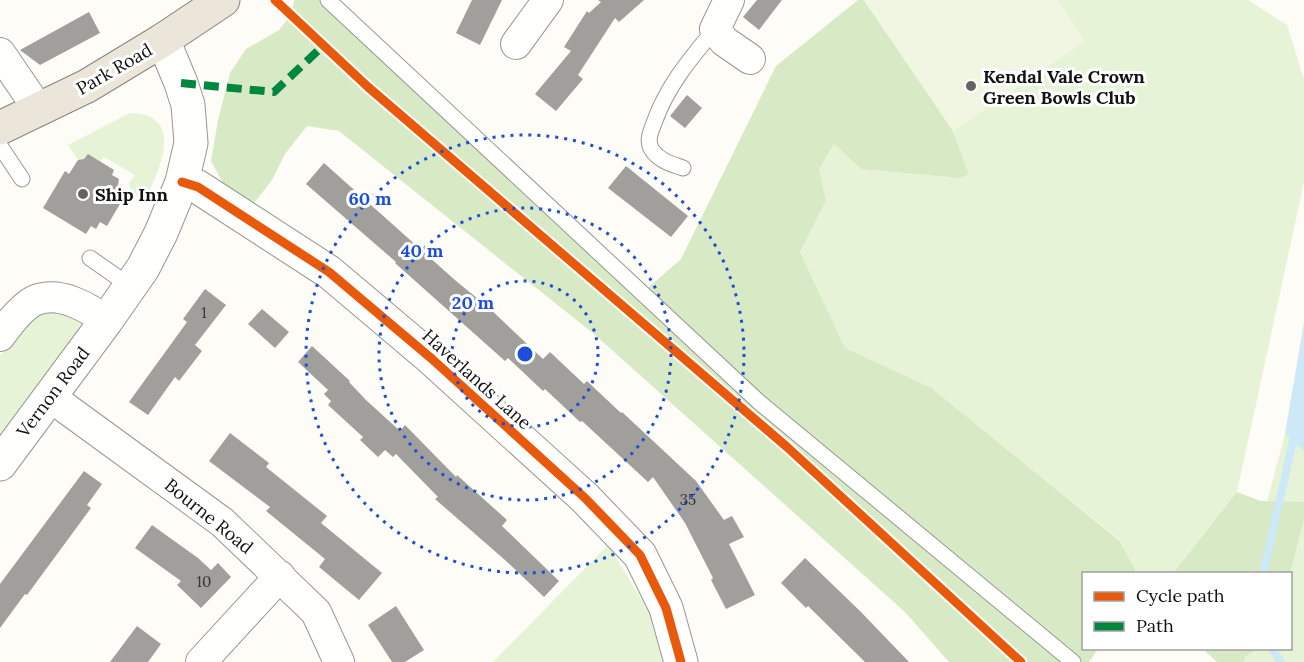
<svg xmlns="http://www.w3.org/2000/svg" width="1304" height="662" font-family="Lora,serif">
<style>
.green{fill:#e7f3d7}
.forest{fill:#d8eac5}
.pitch{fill:#f0f6e1}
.water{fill:#cde8f7}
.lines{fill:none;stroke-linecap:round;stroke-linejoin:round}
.stream{stroke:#cde8f7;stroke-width:8}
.building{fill:#a19f9c}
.service-casing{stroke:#979795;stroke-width:17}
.minor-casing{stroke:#979795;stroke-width:32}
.tertiary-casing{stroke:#979795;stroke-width:35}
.trunk-casing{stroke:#858482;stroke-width:35}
.service{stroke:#fffffe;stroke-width:15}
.minor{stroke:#fffffe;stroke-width:30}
.tertiary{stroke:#fffffe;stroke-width:33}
.trunk{stroke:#ece5da;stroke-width:33}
.quiet{stroke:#00873e;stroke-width:8;stroke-dasharray:15 8;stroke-linecap:butt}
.cycleway-casing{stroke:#fff;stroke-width:13}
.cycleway{stroke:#e8590c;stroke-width:9}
.ring{fill:none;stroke:#1d4ed8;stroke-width:3;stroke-dasharray:3 6}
.poi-dot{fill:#646362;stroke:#fff;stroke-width:2}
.labels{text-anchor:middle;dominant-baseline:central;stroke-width:6;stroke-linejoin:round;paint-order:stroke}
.number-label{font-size:15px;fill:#353434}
.street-label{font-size:18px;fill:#111;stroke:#fff}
.poi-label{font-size:18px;font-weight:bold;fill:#111;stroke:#fff;text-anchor:start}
.centre{fill:#1d4ed8;stroke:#fff;stroke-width:3}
.ring-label{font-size:18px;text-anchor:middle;font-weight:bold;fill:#1d4ed8;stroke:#fff;stroke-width:6;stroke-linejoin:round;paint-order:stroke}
</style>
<rect width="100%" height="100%" fill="#fdfcf7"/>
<path class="green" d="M1057 0H1248L1287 25 1304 79V182L1237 492 1173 573H1137L1120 540 931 389 845 349 800 252 826 201 819 169 834 144 861 169 959 178 969 175 953 131 1085 41Z
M130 113C185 113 161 170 144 200L130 191 129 183 135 175 104 157 100 162 88 155 84 159 78 160 68 145Z
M61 309 86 327 0 446V356L19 329 39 311Z
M1304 323V662H1222L1227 649 1290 648V574L1248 573 1285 434Z
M608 545 660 629 668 662H493Z"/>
<path class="forest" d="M294 0H324L641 294 681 259 776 66 858 0H864L953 131 969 175 959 178 861 169 834 144 819 169 826 201 800 252 845 348 931 388 1120 541 1137 573 1084 574V648L1098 649 1089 662H949L905 612 594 334 339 131 307 126 285 154 272 180 254 203 224 185 211 161 218 120 230 73 246 49 279 30 292 14Z
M1237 492 1261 501 1304 502V519L1290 573H1173Z
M1203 649H1257L1245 657 1244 662H1217Z"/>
<path class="pitch" d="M864 0H1057L1085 41 953 131Z"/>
<path class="water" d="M1304 323V451L1285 434Z"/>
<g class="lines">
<path class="stream" d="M1263 574 1293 441 1304 424
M1271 648 1281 662"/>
</g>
<path class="building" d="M472 0H502L480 45 456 33Z
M598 0H644L619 22 615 18 578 75 583 79 556 111 535 94 571 51 564 47 587 11 589 13 601 2Z
M757 0H782L759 30 743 17Z
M89 12 100 33 40 65 20 50Z
M687 95 702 108 685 128 670 116Z
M88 154 114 170 112 175 119 179 117 193 124 197 107 226 100 222 96 229 91 226 86 234 43 208 65 171 69 174 78 160 84 159Z
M324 163 456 281 488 307 543 359 550 352 584 384 587 381 621 413 622 412 696 481 724 520 732 516 744 537 729 544 755 595 726 609 711 580 713 578 685 523 653 477 648 482 582 421 580 422 545 389 543 391 508 358 505 361 395 263 396 262 306 184Z
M626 166 688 216 671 237 608 188Z
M205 289 226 305 195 345 202 351 179 381 175 377 148 415 129 402 187 322 183 319Z
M262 309 289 332 275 348 248 324Z
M312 346 350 381 349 382 366 400 400 431 405 425 456 477 457 475 507 520 502 526 559 581 544 597 505 560 435 499 438 497 396 454 393 457 385 450 378 457 360 440 363 437 328 405 331 401 324 394 328 390 298 362Z
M230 433 269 463 266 467 327 516 321 523 382 573 359 600 319 567 325 559 266 511 270 507 209 461Z
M84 471 102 484 87 505 91 508 27 595 25 594 0 628V584Z
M152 525 198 558 211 570 218 563 231 577 201 608 177 585 181 581 135 548Z
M805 558 861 612 909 662H865L808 606 806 608 781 583Z
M396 606 424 650 405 662H392L368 625Z
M137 626 161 644 148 662H110Z"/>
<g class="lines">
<defs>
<path id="service" d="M328 0 759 402 1073 662
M0 146 22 179
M683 168C672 164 659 161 652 150 646 141 651 131 654 123 667 86 690 59 715 29
M90 258 130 286"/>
<path id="minor" d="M729 0 715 29 724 41 750 59
M516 44 548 0
M0 53 39 110
M0 336C8 325 23 305 36 300 60 291 88 307 106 321
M49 396 222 522 316 612 339 662
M201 662 280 576"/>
<path id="tertiary" d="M182 182 198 187 329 272 432 359 585 498 640 555 666 608 681 662
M0 464 106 321 143 268 161 233 182 182 191 143 188 105 181 83 163 40"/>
<path id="trunk" d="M0 128 87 86 163 40 223 0"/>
</defs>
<use href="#service" class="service-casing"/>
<use href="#minor" class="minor-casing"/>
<use href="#tertiary" class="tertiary-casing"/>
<use href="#trunk" class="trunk-casing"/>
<use href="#service" class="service"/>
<use href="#minor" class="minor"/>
<use href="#tertiary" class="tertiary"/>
<use href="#trunk" class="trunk"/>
<path class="quiet" d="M181 83 274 92 324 45"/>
<defs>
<path id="cycleway" d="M275 0 368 87 787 447 1021 662
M182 182 198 187 329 272 432 359 585 498 640 555 666 608 681 662"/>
</defs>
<use href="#cycleway" class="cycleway-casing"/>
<use href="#cycleway" class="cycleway"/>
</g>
<g class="ring">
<circle cx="525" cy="354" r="73"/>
<circle cx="525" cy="354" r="146"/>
<circle cx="525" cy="354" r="219"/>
</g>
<g class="poi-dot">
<circle cx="971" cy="86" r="6"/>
<circle cx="83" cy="194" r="6"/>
</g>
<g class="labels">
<g class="number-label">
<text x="204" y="312">1</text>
<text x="688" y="499">35</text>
<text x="204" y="581">10</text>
</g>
<g class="street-label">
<text transform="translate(114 69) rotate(-30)">Park Road</text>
<text transform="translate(477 379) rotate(42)">Haverlands Lane</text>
<text transform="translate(53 392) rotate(-53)">Vernon Road</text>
<text transform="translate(209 516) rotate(39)">Bourne Road</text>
</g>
<g class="poi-label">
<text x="983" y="76">Kendal Vale Crown<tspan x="983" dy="21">Green Bowls Club</tspan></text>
<text x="95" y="194">Ship Inn</text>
</g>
</g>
<circle cx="525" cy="354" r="9" class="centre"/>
<g class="ring-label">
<text x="370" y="205">60 m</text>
<text x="422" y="257">40 m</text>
<text x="473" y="309">20 m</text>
</g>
<rect x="1082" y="572" width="210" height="78" fill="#ffffff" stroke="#a0a0a0" stroke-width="1.5"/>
<rect x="1094" y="592" width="30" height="9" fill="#e8590c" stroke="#a0a0a0" stroke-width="1.5"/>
<text x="1136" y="602" font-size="18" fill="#111111">Cycle path</text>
<rect x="1094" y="622" width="30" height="9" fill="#00873e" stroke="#a0a0a0" stroke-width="1.5"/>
<text x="1136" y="632" font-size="18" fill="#111111">Path</text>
</svg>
